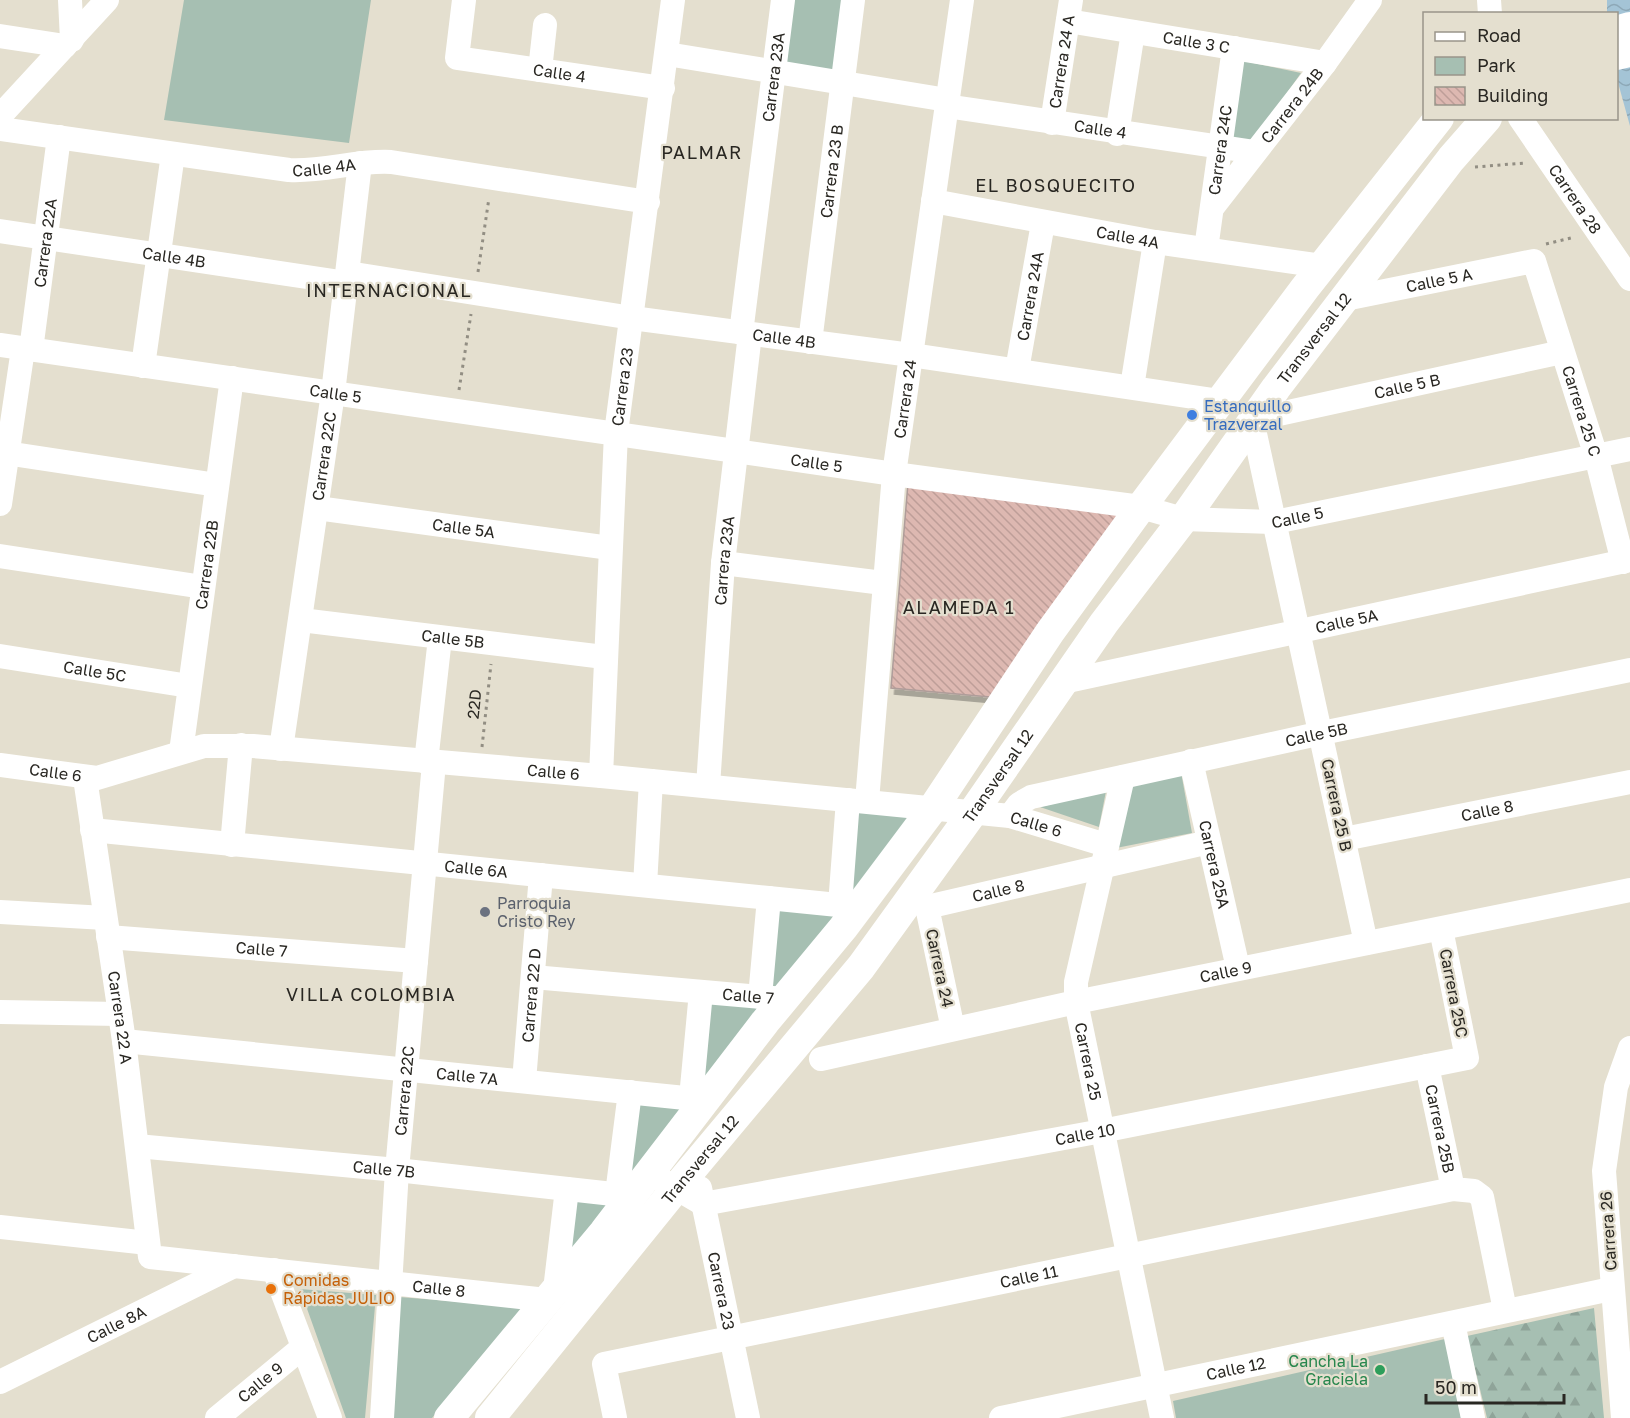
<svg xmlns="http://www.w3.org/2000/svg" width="1630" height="1418" font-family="'Golos Text',sans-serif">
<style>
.forest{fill:url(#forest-firs)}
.park{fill:#a6bfb2}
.water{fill:url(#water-waves)}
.building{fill:url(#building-back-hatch);stroke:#af9d9a;stroke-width:1.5;filter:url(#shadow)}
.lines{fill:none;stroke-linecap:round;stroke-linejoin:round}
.path{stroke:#928e83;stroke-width:3;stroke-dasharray:3 4.5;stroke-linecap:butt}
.minor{stroke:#fff;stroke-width:24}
.major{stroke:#fff;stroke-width:30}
.shop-dot{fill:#3f7fe0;stroke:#e4dfcf;stroke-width:2}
.worship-dot{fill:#6b7280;stroke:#e4dfcf;stroke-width:2}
.food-dot{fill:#e8710a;stroke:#e4dfcf;stroke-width:2}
.leisure-dot{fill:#2e9e5b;stroke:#e4dfcf;stroke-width:2}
.labels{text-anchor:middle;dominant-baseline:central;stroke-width:4.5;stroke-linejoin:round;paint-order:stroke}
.street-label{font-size:16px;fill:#292722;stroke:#e4dfcf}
.shop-label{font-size:16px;fill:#366cbe;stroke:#e4dfcf;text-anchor:start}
.worship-label{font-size:16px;fill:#5b616d;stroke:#e4dfcf;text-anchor:start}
.food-label{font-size:16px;fill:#c56008;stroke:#e4dfcf;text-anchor:start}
.leisure-label{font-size:16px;fill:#27864d;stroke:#e4dfcf;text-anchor:end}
.neighbourhood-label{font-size:18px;letter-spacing:1.5px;fill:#292722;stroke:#e4dfcf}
</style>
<defs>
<pattern id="forest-firs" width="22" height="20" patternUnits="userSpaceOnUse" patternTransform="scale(1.5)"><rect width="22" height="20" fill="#a6bfb2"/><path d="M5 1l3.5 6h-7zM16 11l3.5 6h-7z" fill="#8fa499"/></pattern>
<pattern id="water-waves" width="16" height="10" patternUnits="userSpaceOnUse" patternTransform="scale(1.5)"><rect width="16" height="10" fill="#a4c4d6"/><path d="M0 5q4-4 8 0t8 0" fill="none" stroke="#8da8b7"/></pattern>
<pattern id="building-back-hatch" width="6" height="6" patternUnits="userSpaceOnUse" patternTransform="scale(1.5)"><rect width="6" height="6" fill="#ddb8b1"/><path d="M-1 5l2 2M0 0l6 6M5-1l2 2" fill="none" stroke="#be9e98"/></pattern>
<filter id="shadow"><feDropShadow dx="3.5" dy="6" stdDeviation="0" flood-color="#0004"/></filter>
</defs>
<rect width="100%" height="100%" fill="#e4dfcf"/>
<path class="forest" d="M1594 1308 1604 1418H1487L1467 1336Z"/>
<path class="park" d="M184 0H371L349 143 164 120Z
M793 0H842L833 71 784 66Z
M1239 60 1301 73 1251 144 1228 142Z
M1181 772 1192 833 1116 848 1132 783Z
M1106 791 1099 827 1040 807Z
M854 808 915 814 849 900Z
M777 908 836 913 781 989H769Z
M709 1000 767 1005 698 1091Z
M638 1103 684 1108 628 1183Z
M573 1198 616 1202 567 1263Z
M300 1289 376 1295 365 1418H346Z
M399 1297 525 1307 432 1418H393Z
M1445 1339 1461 1418H1176L1173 1401Z"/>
<path class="water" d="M1607 0H1630V126L1617 79 1616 14 1607 13Z"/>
<path class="building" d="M908 483 1122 512 990 697 891 688Z"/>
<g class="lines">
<path class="path" d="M1475 167 1525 163
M1546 244 1575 237
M478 272 489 198
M459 390 471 314
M482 747 491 664"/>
<g class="minor">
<path d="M70 0 72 40"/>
<path id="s1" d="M464 0 457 58 663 88"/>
<path d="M1489 0 1490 14"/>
<path id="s2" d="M1068 21 1325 63"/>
<path d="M0 36 65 46"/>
<path d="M667 54 947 100"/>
<path d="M540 70 545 25"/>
<path id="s3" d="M946 106 1255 152"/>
<path d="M0 116 107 0"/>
<path id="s4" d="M1520 118 1630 279"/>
<path id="s5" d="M1052 123 1071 0"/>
<path id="s6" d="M0 129 289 170C324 172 356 160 391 162L648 202"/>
<path d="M1117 134 1133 32"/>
<path id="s7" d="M933 201 1155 242 1322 266"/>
<path id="s8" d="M1212 208 1325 63 1370 0"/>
<path id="s9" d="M0 231 347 283"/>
<path id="s10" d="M1206 249 1234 48"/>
<path id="s11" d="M348 273 632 318 911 355 1220 401"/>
<path id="s12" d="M1345 299 1534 261 1596 456 1623 562"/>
<path id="s13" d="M741 333 783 0"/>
<path id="s14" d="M810 342 853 0"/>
<path id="s15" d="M0 345 894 474 1141 507 1183 519 1275 522 1630 449"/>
<path id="s16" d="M31 350 59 137"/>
<path d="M143 366 173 154"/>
<path id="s17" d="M1017 370 1043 223"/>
<path d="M1132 387 1155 242"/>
<path d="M0 452 217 485"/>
<path d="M0 504 23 349"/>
<path id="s18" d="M317 508 610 548"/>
<path d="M0 556 203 587"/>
<path d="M723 563 883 583"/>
<path id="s19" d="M301 620 604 657"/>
<path id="s20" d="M0 656 189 686"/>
<path id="s21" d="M1063 682 1630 560"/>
<path id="s22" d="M281 749 333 393 360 163"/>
<path id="s23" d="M181 752 232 378"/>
<path id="s24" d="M1191 761 1238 968"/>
<path d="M426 762 440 638"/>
<path id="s25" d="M0 765 97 778 204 746H253L601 776 1010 816 1106 845"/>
<path id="s26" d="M601 776 616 433 673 0"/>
<path id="s27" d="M1123 777 1076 982V1002L1162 1418"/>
<path id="s28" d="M85 778 124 1041 150 1257 547 1300"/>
<path id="s29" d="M708 786 723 563 750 334"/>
<path id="s30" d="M867 801 894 474 962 0"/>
<path id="s31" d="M1010 816 1019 804 1031 797 1322 733 1630 670"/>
<path id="s32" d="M92 830 858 907"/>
<path id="s33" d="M1344 839 1630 782"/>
<path d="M232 845 241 745"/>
<path d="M645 885 651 781"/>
<path d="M840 905 848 800"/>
<path d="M0 912 105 918"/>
<path id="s34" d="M108 937 416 961"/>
<path id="s35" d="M1366 943 1252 420 1562 352"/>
<path id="s36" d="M533 977 784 999"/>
<path d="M760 997 769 898"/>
<path d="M0 1012 120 1014"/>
<path id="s37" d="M953 1029 927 907 1209 842"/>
<path id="s38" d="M124 1041 705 1100"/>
<path id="s39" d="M821 1059 1076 1002 1630 890"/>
<path id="s40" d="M1427 1066 1453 1189 1474 1191 1482 1197 1505 1310"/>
<path id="s41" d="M524 1081 541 875"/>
<path d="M691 1098 701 992"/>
<path id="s42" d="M137 1146 397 1170 631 1196"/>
<path id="s43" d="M662 1180 703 1204 1102 1131 1467 1058 1441 929"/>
<path id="s44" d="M700 1188 748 1418"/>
<path d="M617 1194 630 1092"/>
<path d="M0 1227 148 1243"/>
<path d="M274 1270 330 1418"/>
<path d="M555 1290 567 1189"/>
<path d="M1453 1323 1473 1418"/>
<path id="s45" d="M0 1382 234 1266"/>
<path id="s46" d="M217 1418 303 1347"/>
<path id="s47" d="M382 1418 397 1170 434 763"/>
<path id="s48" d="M615 1418 604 1364 1453 1189"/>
<path id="s49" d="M1001 1418 1611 1289"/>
<path d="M1623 1418 1604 1171 1616 1087 1630 1048"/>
</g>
<g class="major">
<path d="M1616 31 1630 27"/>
<path d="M1616 55 1630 52"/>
<path d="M449 1418 604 1232 765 1022 843 928 933 808 1050 632 1141 507 1305 288 1439 118"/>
<path id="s50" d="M490 1418 676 1188 861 967 973 812 1104 623 1185 517 1276 388 1451 159 1487 118"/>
</g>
</g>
<circle class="shop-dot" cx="1192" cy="415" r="6"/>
<circle class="worship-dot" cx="485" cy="912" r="6"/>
<circle class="food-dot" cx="271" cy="1289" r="6"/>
<circle class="leisure-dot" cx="1380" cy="1370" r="6"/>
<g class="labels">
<g class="street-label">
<text stroke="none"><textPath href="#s2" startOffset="130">Calle 3 C</textPath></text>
<text stroke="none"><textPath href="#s5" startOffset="62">Carrera 24 A</textPath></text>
<text stroke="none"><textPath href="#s1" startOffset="162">Calle 4</textPath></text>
<text stroke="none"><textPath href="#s13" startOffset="258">Carrera 23A</textPath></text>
<text stroke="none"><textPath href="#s8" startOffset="130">Carrera 24B</textPath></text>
<text stroke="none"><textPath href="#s3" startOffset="156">Calle 4</textPath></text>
<text stroke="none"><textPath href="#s10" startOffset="100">Carrera 24C</textPath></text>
<text stroke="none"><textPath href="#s6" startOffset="327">Calle 4A</textPath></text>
<text stroke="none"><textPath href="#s14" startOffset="172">Carrera 23 B</textPath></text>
<text stroke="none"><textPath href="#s4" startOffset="98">Carrera 28</textPath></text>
<text stroke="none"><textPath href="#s7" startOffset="198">Calle 4A</textPath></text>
<text stroke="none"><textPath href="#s16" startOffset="108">Carrera 22A</textPath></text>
<text stroke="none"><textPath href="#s9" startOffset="176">Calle 4B</textPath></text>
<text stroke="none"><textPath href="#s12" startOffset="96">Calle 5 A</textPath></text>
<text stroke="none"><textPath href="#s17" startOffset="75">Carrera 24A</textPath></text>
<text stroke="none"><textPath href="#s50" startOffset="1359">Transversal 12</textPath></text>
<text stroke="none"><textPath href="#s11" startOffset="441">Calle 4B</textPath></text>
<text stroke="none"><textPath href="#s35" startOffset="694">Calle 5 B</textPath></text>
<text stroke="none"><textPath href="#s26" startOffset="390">Carrera 23</textPath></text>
<text stroke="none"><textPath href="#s15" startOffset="339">Calle 5</textPath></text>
<text stroke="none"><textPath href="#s30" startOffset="404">Carrera 24</textPath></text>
<text stroke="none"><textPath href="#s12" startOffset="350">Carrera 25 C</textPath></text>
<text stroke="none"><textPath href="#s22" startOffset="296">Carrera 22C</textPath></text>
<text stroke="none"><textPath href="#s15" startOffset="825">Calle 5</textPath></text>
<text stroke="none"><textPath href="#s15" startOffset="1311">Calle 5</textPath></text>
<text stroke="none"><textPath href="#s18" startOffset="148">Calle 5A</textPath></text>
<text stroke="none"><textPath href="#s29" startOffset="226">Carrera 23A</textPath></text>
<text stroke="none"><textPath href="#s23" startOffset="189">Carrera 22B</textPath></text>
<text stroke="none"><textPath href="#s21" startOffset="290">Calle 5A</textPath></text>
<text stroke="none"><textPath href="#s19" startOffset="153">Calle 5B</textPath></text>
<text stroke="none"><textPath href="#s20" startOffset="96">Calle 5C</textPath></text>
<text transform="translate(474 704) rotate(-84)">22D</text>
<text stroke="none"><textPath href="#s31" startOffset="321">Calle 5B</textPath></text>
<text stroke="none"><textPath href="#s25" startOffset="560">Calle 6</textPath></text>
<text stroke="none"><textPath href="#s25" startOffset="56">Calle 6</textPath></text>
<text stroke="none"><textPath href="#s50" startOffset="819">Transversal 12</textPath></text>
<text transform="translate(1337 805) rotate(78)">Carrera 25 B</text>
<text stroke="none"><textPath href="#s33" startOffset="146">Calle 8</textPath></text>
<text stroke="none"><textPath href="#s25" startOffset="1046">Calle 6</textPath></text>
<text stroke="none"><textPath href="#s24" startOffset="106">Carrera 25A</textPath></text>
<text stroke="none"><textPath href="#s32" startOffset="386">Calle 6A</textPath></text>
<text stroke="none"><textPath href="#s37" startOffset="198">Calle 8</textPath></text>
<text stroke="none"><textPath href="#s34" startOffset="154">Calle 7</textPath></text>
<text transform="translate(940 968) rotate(78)">Carrera 24</text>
<text stroke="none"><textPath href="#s39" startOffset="414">Calle 9</textPath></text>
<text transform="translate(1454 993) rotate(79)">Carrera 25C</text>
<text stroke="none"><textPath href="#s41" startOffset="86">Carrera 22 D</textPath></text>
<text stroke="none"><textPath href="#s36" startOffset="216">Calle 7</textPath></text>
<text stroke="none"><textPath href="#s28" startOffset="242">Carrera 22 A</textPath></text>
<text stroke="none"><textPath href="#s27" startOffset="291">Carrera 25</textPath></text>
<text stroke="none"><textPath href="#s38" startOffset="345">Calle 7A</textPath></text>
<text stroke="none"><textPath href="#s47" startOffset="328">Carrera 22C</textPath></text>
<text stroke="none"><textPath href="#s40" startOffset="64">Carrera 25B</textPath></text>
<text stroke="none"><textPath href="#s43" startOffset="436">Calle 10</textPath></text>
<text stroke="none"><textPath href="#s50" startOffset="333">Transversal 12</textPath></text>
<text stroke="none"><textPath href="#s42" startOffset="248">Calle 7B</textPath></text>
<text transform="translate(1608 1231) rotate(-94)">Carrera 26</text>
<text stroke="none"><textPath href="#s48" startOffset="489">Calle 11</textPath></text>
<text stroke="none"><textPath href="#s28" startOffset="774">Calle 8</textPath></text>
<text stroke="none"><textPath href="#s44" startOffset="105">Carrera 23</textPath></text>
<text stroke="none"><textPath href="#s45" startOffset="130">Calle 8A</textPath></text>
<text stroke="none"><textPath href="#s49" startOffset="240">Calle 12</textPath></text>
<text stroke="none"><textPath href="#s46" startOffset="56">Calle 9</textPath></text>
</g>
<g class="shop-label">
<text x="1204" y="406">Estanquillo<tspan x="1204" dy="18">Trazverzal</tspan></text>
</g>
<g class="worship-label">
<text x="497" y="903">Parroquia<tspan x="497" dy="18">Cristo Rey</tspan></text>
</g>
<g class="food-label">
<text x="283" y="1280">Comidas<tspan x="283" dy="18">Rápidas JULIO</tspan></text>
</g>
<g class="leisure-label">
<text x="1368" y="1361">Cancha La<tspan x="1368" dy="18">Graciela</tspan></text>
</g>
<g class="neighbourhood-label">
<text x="702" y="152">PALMAR</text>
<text x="1056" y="185">EL BOSQUECITO</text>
<text x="389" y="290">INTERNACIONAL</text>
<text x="959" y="607">ALAMEDA 1</text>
<text x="371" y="994">VILLA COLOMBIA</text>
</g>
</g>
<rect x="1423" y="12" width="195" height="108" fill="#e4dfcf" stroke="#99958a" stroke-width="1.5"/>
<rect x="1435" y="32" width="30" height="9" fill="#ffffff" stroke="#99958a" stroke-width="1.5"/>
<text x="1477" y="42" font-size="18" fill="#292722">Road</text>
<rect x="1435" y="57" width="30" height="18" fill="#a6bfb2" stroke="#99958a" stroke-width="1.5"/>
<text x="1477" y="72" font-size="18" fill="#292722">Park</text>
<rect x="1435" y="87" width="30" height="18" fill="url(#building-back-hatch)" stroke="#99958a" stroke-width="1.5"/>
<text x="1477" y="102" font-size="18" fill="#292722">Building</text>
<path d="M1426 1394v9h138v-9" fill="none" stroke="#292722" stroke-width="3"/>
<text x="1435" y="1394" font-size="18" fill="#292722" stroke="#e4dfcf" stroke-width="4.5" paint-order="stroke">50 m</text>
</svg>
